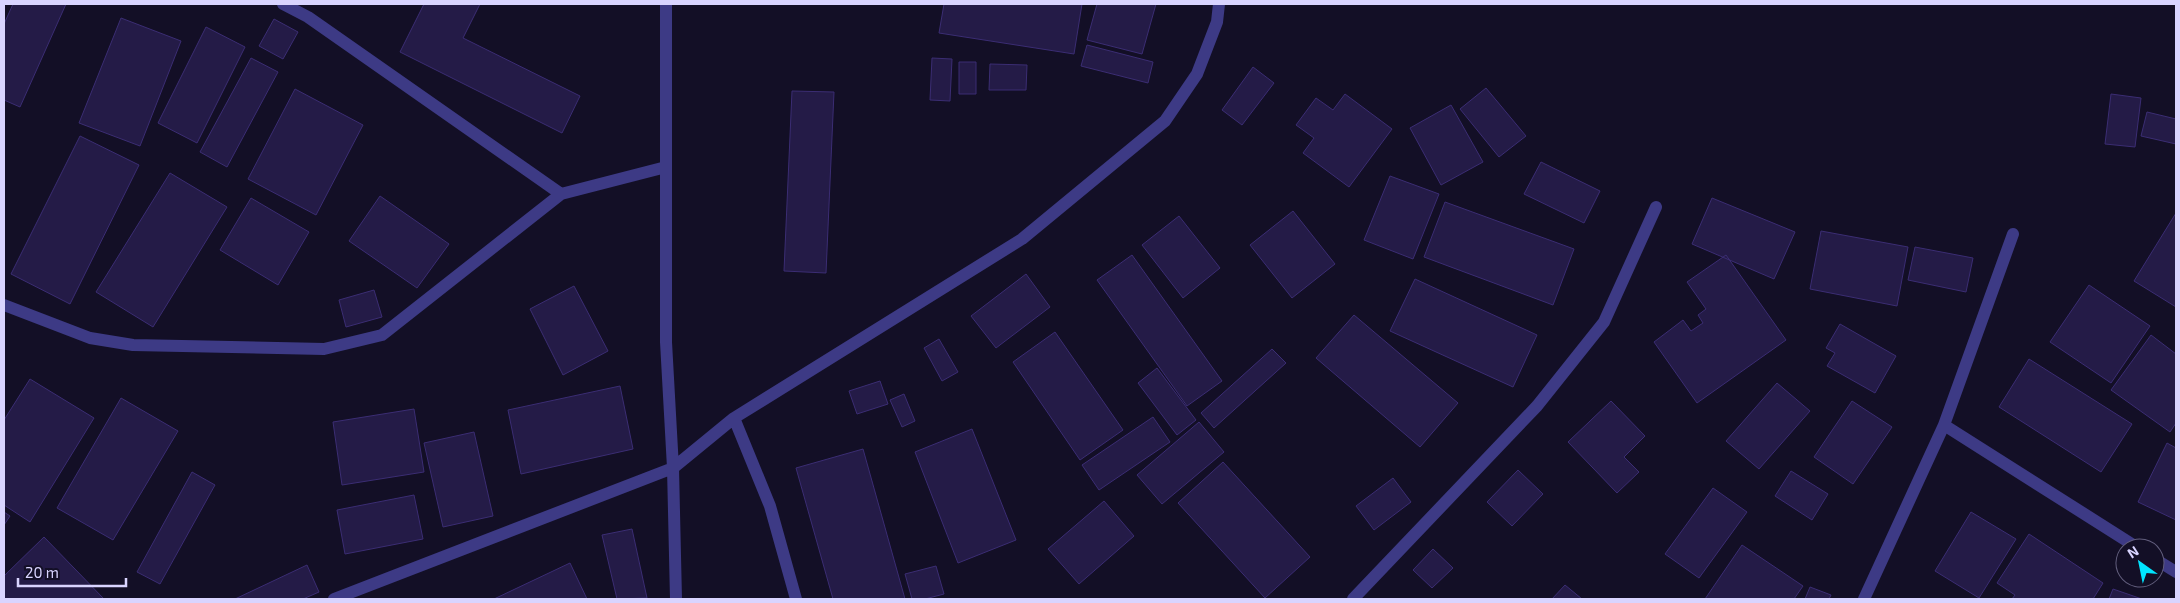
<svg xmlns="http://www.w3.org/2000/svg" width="2180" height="603" font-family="'Exo 2',sans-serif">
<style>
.building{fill:#241b47;stroke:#3b2d73}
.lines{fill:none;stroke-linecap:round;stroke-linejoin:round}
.minor{stroke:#3d3a85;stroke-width:12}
</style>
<rect width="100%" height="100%" fill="#130f26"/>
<path class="building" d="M13 4H66L20 107 4 100V24Z
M424 4H480L463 38 580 96 562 133 400 52Z
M944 4H1082L1074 54 939 33Z
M1097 4H1156L1142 54 1087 40Z
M121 18 181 41 140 146 79 123Z
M274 19 298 32 283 59 259 46Z
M206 27 245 47 197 143 158 123Z
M1087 45 1153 62 1148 83 1081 66Z
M251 58 278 72 227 167 200 152Z
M932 58 952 59 950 101 930 100Z
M959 62H976V94H959Z
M990 64 1027 65 1026 90H989Z
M1253 67 1274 83 1242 125 1222 110Z
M1486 88 1526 136 1499 157 1460 109Z
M295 89 363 125 316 215 248 179Z
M792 91 834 92 826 273 784 271Z
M1345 94 1392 129 1349 187 1303 153 1314 138 1296 125 1316 98 1333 110Z
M2111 94 2141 98 2135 147 2105 144Z
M1451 105 1483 162 1441 185 1410 128Z
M2147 112 2176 119V144L2141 136Z
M80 136 139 165 70 304 11 274Z
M1541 162 1600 191 1584 223 1524 194Z
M170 173 227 207 153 327 96 292Z
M1390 176 1439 194 1413 259 1364 240Z
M380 196 449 244 417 288 349 241Z
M251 198 309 232 278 285 220 250Z
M1712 198 1795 232 1774 279 1692 244Z
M1445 202 1574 249 1553 305 1424 257Z
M1293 211 1335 264 1292 298 1250 245Z
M2176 213V307L2134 281Z
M1179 216 1220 268 1183 298 1142 245Z
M1821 231 1908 247 1897 306 1810 289Z
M1915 247 1973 258 1966 292 1908 280Z
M1132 255 1222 381 1187 406 1097 280Z
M1726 255 1786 340 1697 403 1654 342 1683 320 1691 331 1703 323 1698 315 1706 309 1687 282Z
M1026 274 1050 307 996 348 971 316Z
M1415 279 1537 335 1513 387 1390 331Z
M2089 285 2150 326 2111 383 2050 342Z
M574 286 608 351 563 375 530 309Z
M374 290 382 317 346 327 339 300Z
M1354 315 1458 403 1420 447 1316 358Z
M1840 324 1896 356 1875 393 1827 366 1835 353 1826 348Z
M1055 332 1123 430 1080 460 1013 362Z
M2151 335 2176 354V423L2170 432 2111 390Z
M939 339 958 372 942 381 924 348Z
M1272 349 1286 363 1214 428 1201 413Z
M2029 359 2132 424 2101 472 1999 407Z
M1157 368 1196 420 1177 435 1138 383Z
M30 379 94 418 30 522 4 505V420Z
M880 381 888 404 857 414 849 391Z
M1777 383 1810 411 1759 469 1726 441Z
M620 386 633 449 521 474 508 410Z
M904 394 915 421 902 427 890 400Z
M121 398 178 431 113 540 57 508Z
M1611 401 1645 436 1624 457 1639 472 1617 493 1568 442Z
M1852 401 1892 427 1853 484 1814 457Z
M414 409 424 472 342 485 333 422Z
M1153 417 1170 442 1099 490 1082 465Z
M1199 422 1224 452 1162 504 1137 475Z
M972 429 1016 540 958 563 915 452Z
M474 432 493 516 443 527 424 443Z
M2167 443 2176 448V520L2138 502Z
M863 449 905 599H833L796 468Z
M1223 462 1310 557 1265 598 1178 503Z
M1518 470 1543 494 1512 526 1487 502Z
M1791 471 1828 494 1812 520 1775 496Z
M192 472 215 485 160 584 137 572Z
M1393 478 1411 502 1374 530 1356 506Z
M1713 488 1747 512 1699 578 1665 554Z
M414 495 423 539 345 554 337 510Z
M1104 501 1134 536 1079 584 1048 549Z
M4 512 10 516 4 525Z
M1971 512 2016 539 1979 598 1935 571Z
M632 529 647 598 617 599 602 535Z
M2029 534 2103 583 2093 599H2012L2015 595 1997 583Z
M44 537 104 599H4V576Z
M1742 545 1803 586 1794 599H1705Z
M1433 549 1453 568 1432 588 1413 570Z
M570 563 587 599H494Z
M307 565 319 592 303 599H235Z
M936 566 944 594 925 599H912L905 574Z
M1565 585 1582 599H1552Z
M1810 587 1831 595 1829 599H1805Z
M2113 589 2142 599H2109Z"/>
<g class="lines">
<path class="minor" d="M283 4 308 17 561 194
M666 4V342L673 468 676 599
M4 305 90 338 133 345 324 349 382 335 561 194 666 167
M734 418 770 506 796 599
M1944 425 2138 548
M2155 559 2176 572
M334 599 673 468 734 418 1022 239 1165 121 1197 74 1217 22 1219 4
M1353 599 1537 406 1604 322 1656 207
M1864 599 1944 425 2013 234"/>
</g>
<rect width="2180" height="603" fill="none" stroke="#d9d4ff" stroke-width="10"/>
<g transform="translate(2140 563) rotate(327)"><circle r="24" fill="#130f26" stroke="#625e7d"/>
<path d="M0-4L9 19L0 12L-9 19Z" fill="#00e5ff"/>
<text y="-8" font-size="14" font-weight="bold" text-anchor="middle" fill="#d9d4ff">N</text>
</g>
<path d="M18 578v8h108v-8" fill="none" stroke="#d9d4ff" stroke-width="2.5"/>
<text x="25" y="578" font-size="15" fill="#d9d4ff" stroke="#130f26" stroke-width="4" paint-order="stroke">20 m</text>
</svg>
